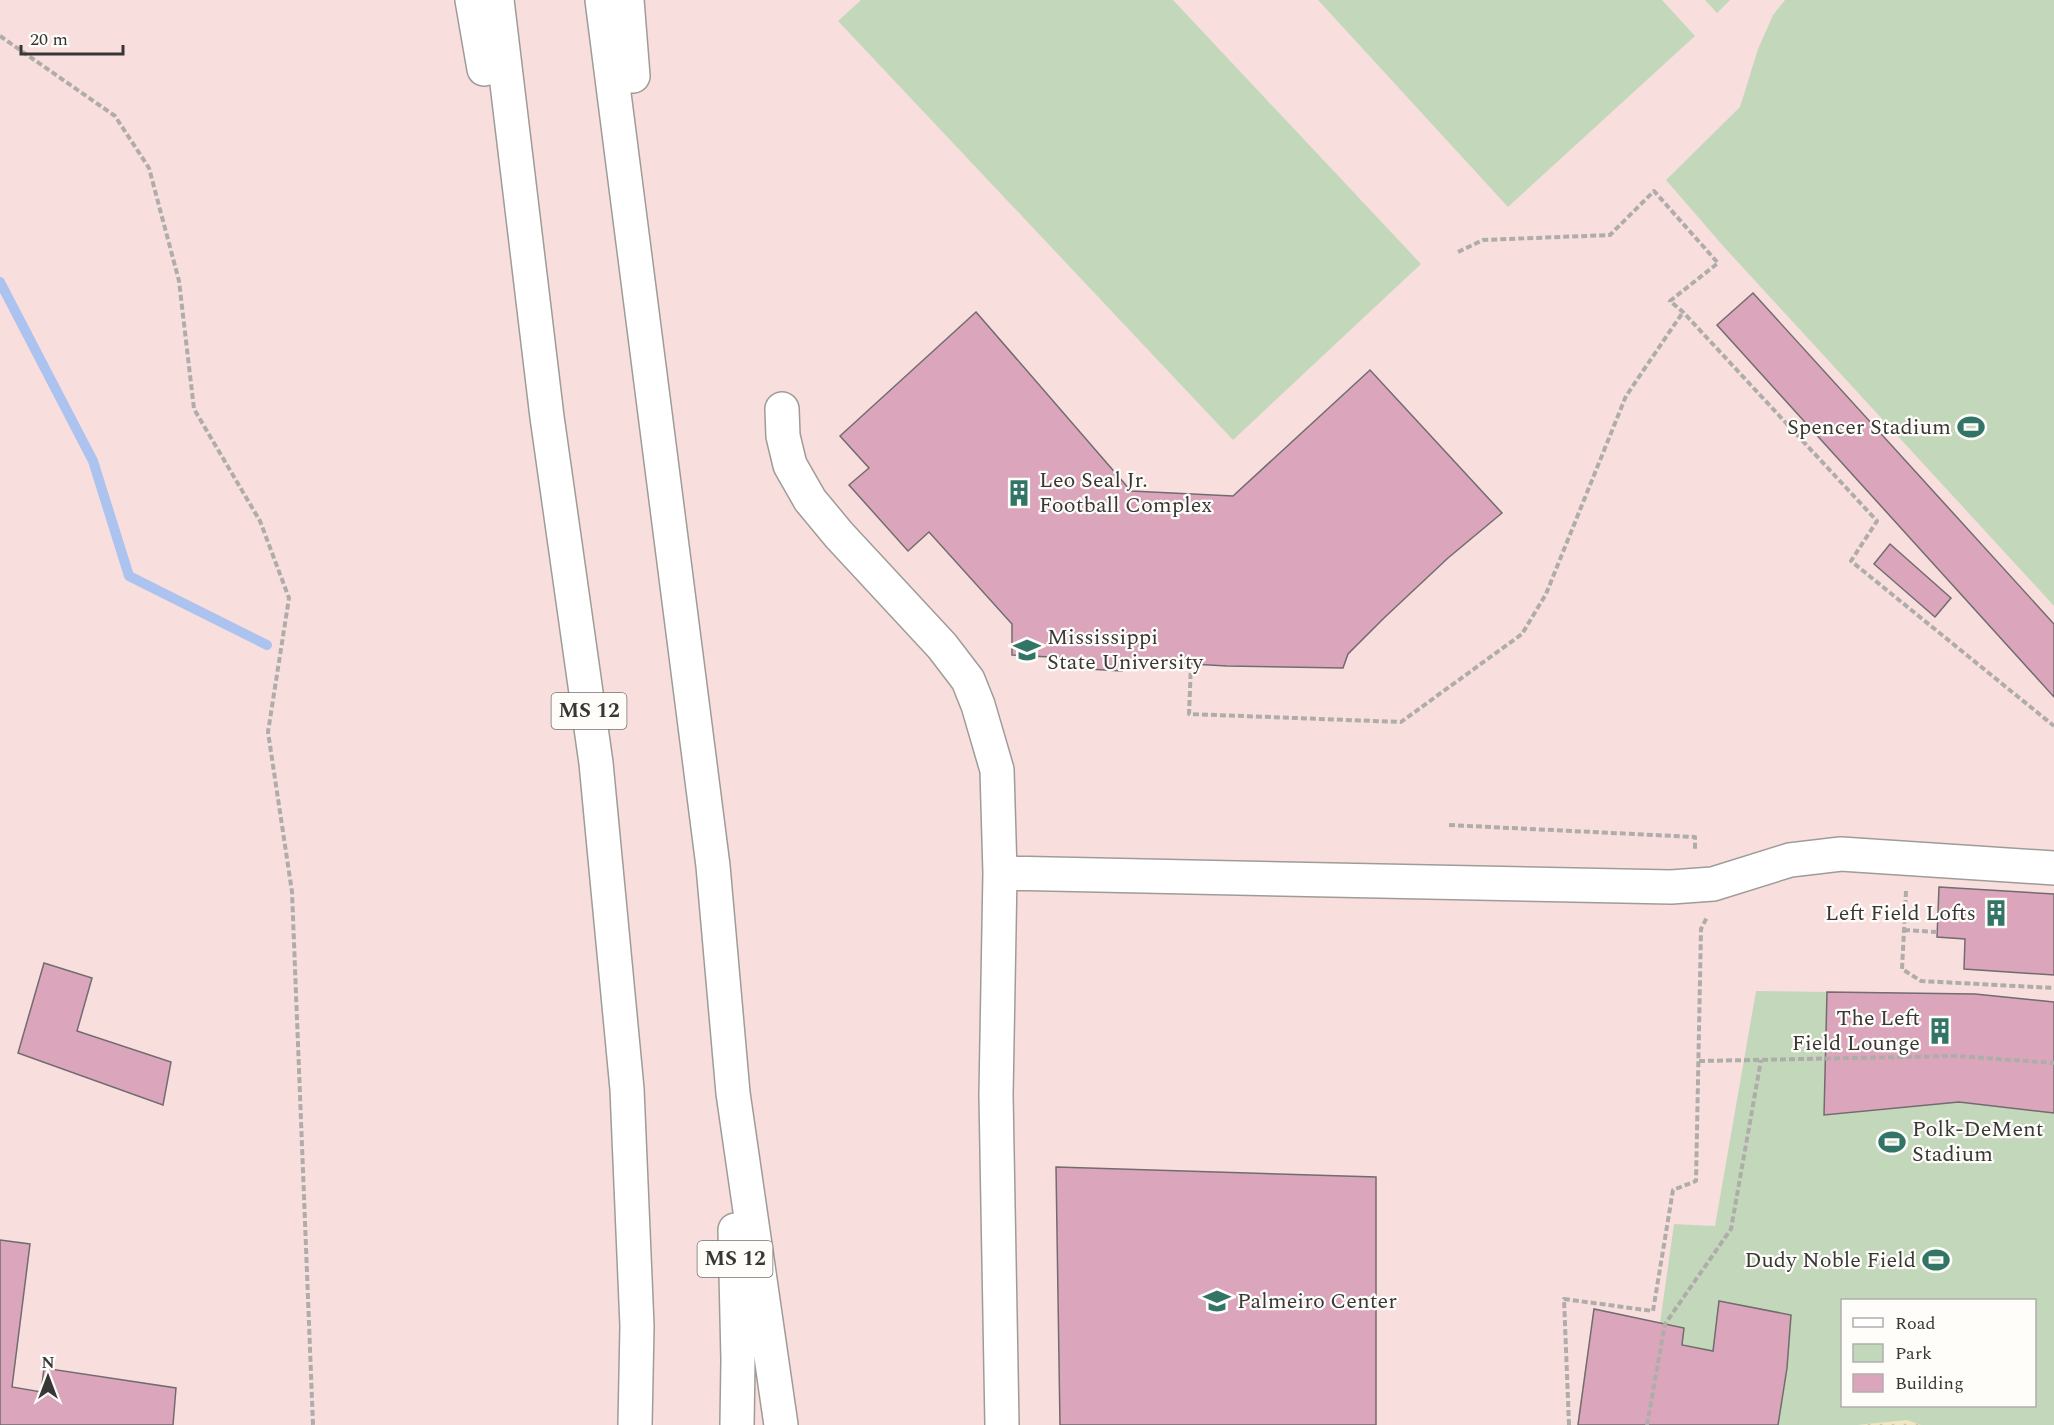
<svg xmlns="http://www.w3.org/2000/svg" width="2054" height="1425" font-family="Spectral,serif">
<style>
.education{fill:#f9dede;fill-rule:evenodd}
.green{fill:#c3d8bb;fill-rule:evenodd}
.sand{fill:url(#sand-dots)}
.lines{fill:none;stroke-linecap:round;stroke-linejoin:round}
.stream{stroke:#acc3f0;stroke-width:10}
.building{fill:#dba6bc;stroke:#716c6e;stroke-width:1.5}
.minor-casing{stroke:#9f9c98;stroke-width:36}
.major-casing{stroke:#9f9c98;stroke-width:36}
.path{stroke:#afadaa;stroke-width:4;stroke-dasharray:6 3;stroke-linecap:butt}
.minor{stroke:#fff;stroke-width:33}
.major{stroke:#fff;stroke-width:33}
.labels{text-anchor:middle;dominant-baseline:central;stroke-width:4.5;stroke-linejoin:round;paint-order:stroke}
.shield{fill:#fffdfa;stroke:#747271;stroke-width:1.5}
.shield-label{font-size:21px;font-weight:bold;fill:#393736}
.poi-label{font-size:22px;fill:#393736;stroke:#fffdfa;text-anchor:end}
</style>
<defs>
<pattern id="sand-dots" width="8" height="8" patternUnits="userSpaceOnUse" patternTransform="scale(1.5)"><rect width="8" height="8" fill="#f0e6c1"/><path d="M2 2h.1M6 6h.1" fill="none" stroke="#cfc6a6" stroke-width="1.8" stroke-linecap="round"/></pattern>
</defs>
<rect width="100%" height="100%" fill="#f2efeb"/>
<path class="education" d="M0 0H2054V1425H0ZM1842 1300H2034V1406H1842Z"/>
<path class="green" d="M861 0H1173L1421 264 1233 440 838 21Z
M1318 0H1662L1695 36 1508 207Z
M1705 0H1730L1717 13Z
M1785 0H2054V606L1724 247 1666 180 1740 107 1758 49 1773 15Z
M1756 991 1975 994 2054 1002V1425H1577L1594 1309 1660 1323 1674 1224 1715 1226ZM1842 1300H2034V1406H1842Z"/>
<path class="sand" d="M1907 1420 1921 1425H1857Z"/>
<g class="lines">
<path class="stream" d="M0 282 93 461 129 576 267 645"/>
</g>
<path class="building" d="M1753 293 2054 624V697L1717 325Z
M976 312 1131 491 1233 496 1370 370 1502 513 1448 558 1384 618 1348 654 1343 668 1227 666 1121 660 1122 671 1070 668V658L1012 655V624L929 532 908 551 849 485 869 468 840 436Z
M1890 544 1951 598 1935 617 1874 564Z
M1939 887 2054 894V975L1964 969 1965 939 1937 937Z
M44 963 92 978 77 1031 171 1062 163 1105 18 1053Z
M1827 992 1975 994 2054 1002V1113L1959 1102 1824 1115Z
M1056 1167 1376 1177V1425H1060Z
M0 1240 30 1244 12 1387 41 1392 44 1368 176 1388 173 1425H0Z
M1719 1301 1791 1315 1787 1368 1778 1425H1578L1594 1309 1684 1328 1682 1345 1713 1351Z"/>
<g class="lines">
<defs>
<path id="minor" d="M782 409 783 436 790 465 810 500 839 535 942 646 968 680 978 705 997 770 1000 873 996 1095 1002 1425
M1000 873 1671 887 1713 884 1790 860 1841 854 2054 868"/>
<path id="major" d="M472 0 484 69
M497 0 547 417 596 763 627 1089 637 1326 635 1425
M602 0 713 866 733 1093 781 1425
M627 0 633 76
M735 1230 738 1360 737 1425"/>
</defs>
<use href="#minor" class="minor-casing"/>
<use href="#major" class="major-casing"/>
<path class="path" d="M0 36 115 116 149 168 179 281 194 409 260 521 289 598 268 732 292 892 313 1425
M1458 252 1483 240 1610 235 1654 191 1718 263 1670 301 1683 312 1877 521 1851 561 2054 726
M1191 664 1189 714 1401 722 1522 634 1546 594 1626 396 1683 312
M1449 825 1695 837V851
M1906 891 1902 969 1921 981 2054 988
M1904 930 1937 932
M1699 1061 1957 1056 2054 1063
M1569 1425 1564 1299 1653 1311 1673 1190 1696 1181 1701 929 1707 917
M1647 1425 1665 1324 1731 1229 1761 1060"/>
<use href="#minor" class="minor"/>
<use href="#major" class="major"/>
</g>
<defs>
<symbol id="stadium-bare" viewBox="-9 -9 18 18"><path d="M0-5a6.5 5 0 1 0 0 10a6.5 5 0 1 0 0-10ZM-3.5-1.8h7v3.6h-7Z" fill="#327566" stroke="#fffdfa" stroke-width="2.5" paint-order="stroke"/></symbol>
<symbol id="building-bare" viewBox="-9 -9 18 18"><path d="M-4-6H4V6H1V3H-1V6H-4ZM-2.5-4.3h1.7v1.8h-1.7ZM.8-4.3h1.7v1.8H.8ZM-2.5-1h1.7V.8h-1.7ZM.8-1h1.7V.8H.8Z" fill="#327566" stroke="#fffdfa" stroke-width="2.5" paint-order="stroke"/></symbol>
<symbol id="university-bare" viewBox="-9 -9 18 18"><path d="M0-5L7-2L0 1L-7-2ZM-4 1L0 2.5L4 1V4Q0 6-4 4Z" fill="#327566" stroke="#fffdfa" stroke-width="2.5" paint-order="stroke"/></symbol>
</defs>
<g fill-rule="evenodd">
<use href="#stadium-bare" x="1952" y="408" width="38" height="38"/>
<use href="#building-bare" x="1000" y="474" width="38" height="38"/>
<use href="#university-bare" x="1008" y="631" width="38" height="38"/>
<use href="#building-bare" x="1977" y="894" width="38" height="38"/>
<use href="#building-bare" x="1921" y="1012" width="38" height="38"/>
<use href="#stadium-bare" x="1873" y="1123" width="38" height="38"/>
<use href="#stadium-bare" x="1917" y="1241" width="38" height="38"/>
<use href="#university-bare" x="1198" y="1282" width="38" height="38"/>
</g>
<g class="labels">
<g class="shield">
<rect x="551.5" y="693" width="75" height="36" rx="4.5"/>
<rect x="697.5" y="1241" width="75" height="36" rx="4.5"/>
</g>
<g class="shield-label">
<text x="589" y="711">MS 12</text>
<text x="735" y="1259">MS 12</text>
</g>
<g class="poi-label">
<text x="1951" y="427">Spencer Stadium</text>
<text x="1039" y="480" text-anchor="start">Leo Seal Jr.<tspan x="1039" dy="25">Football Complex</tspan></text>
<text x="1047" y="637" text-anchor="start">Mississippi<tspan x="1047" dy="25">State University</tspan></text>
<text x="1976" y="913">Left Field Lofts</text>
<text x="1920" y="1018">The Left<tspan x="1920" dy="25">Field Lounge</tspan></text>
<text x="1912" y="1129" text-anchor="start">Polk-DeMent<tspan x="1912" dy="25">Stadium</tspan></text>
<text x="1916" y="1260">Dudy Noble Field</text>
<text x="1237" y="1301" text-anchor="start">Palmeiro Center</text>
</g>
</g>
<rect x="1841" y="1299" width="195" height="108" fill="#fffdfa" stroke="#b0aeac" stroke-width="1.5"/>
<rect x="1853" y="1318" width="30" height="9" fill="#ffffff" stroke="#b0aeac" stroke-width="1.5"/>
<text x="1895" y="1329" font-size="18" fill="#393736">Road</text>
<rect x="1853" y="1344" width="30" height="18" fill="#c3d8bb" stroke="#b0aeac" stroke-width="1.5"/>
<text x="1895" y="1359" font-size="18" fill="#393736">Park</text>
<rect x="1853" y="1374" width="30" height="18" fill="#dba6bc" stroke="#b0aeac" stroke-width="1.5"/>
<text x="1895" y="1389" font-size="18" fill="#393736">Building</text>
<g transform="translate(48 1377)" stroke="#fffdfa" stroke-width="4.5" paint-order="stroke">
<path d="M0-4.5L10 22L0 15L-10 22Z" fill="#393736"/>
<text y="-9" font-size="16" font-weight="bold" text-anchor="middle" fill="#393736">N</text>
</g>
<path d="M21 45v9h102v-9" fill="none" stroke="#393736" stroke-width="3"/>
<text x="30" y="45" font-size="18" fill="#393736" stroke="#fffdfa" stroke-width="4.5" paint-order="stroke">20 m</text>
</svg>
